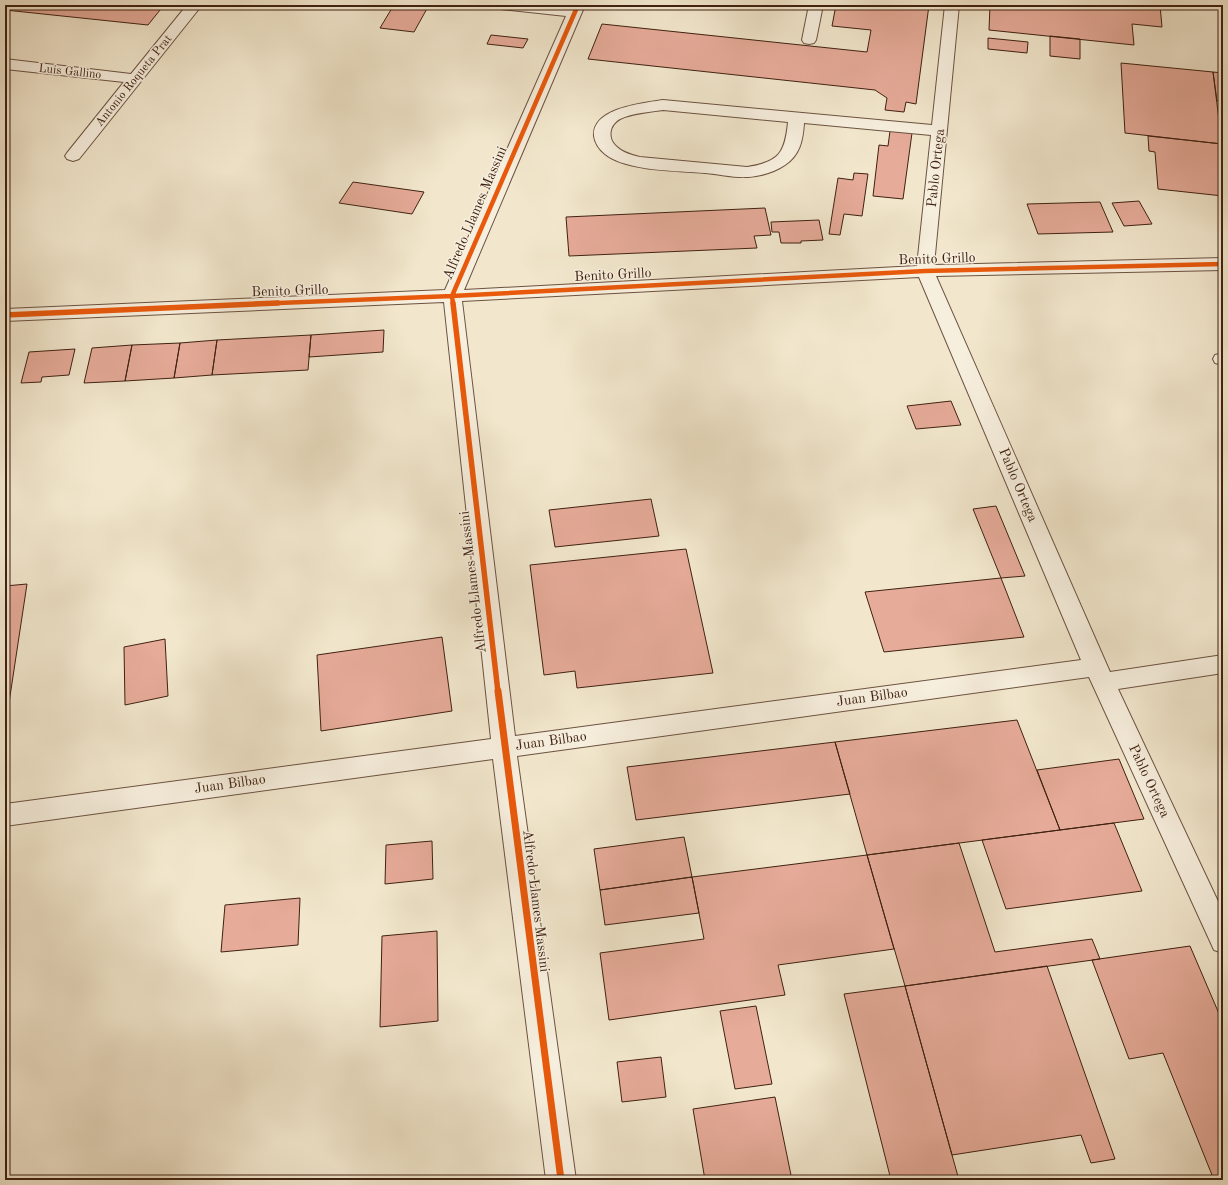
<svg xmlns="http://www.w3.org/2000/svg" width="1228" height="1185" font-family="'Old Standard TT',serif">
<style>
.building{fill:#e6ab99;stroke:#3f2111}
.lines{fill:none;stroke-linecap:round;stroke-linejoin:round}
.minor-casing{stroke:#6c5240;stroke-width:2}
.minor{fill:#f7efde;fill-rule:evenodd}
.cycleway-far2-casing{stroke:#f7efde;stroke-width:6}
.cycleway-far1-casing{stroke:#f7efde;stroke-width:8}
.cycleway-casing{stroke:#f7efde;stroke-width:10}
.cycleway-far2{stroke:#e8590c;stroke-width:4.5}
.cycleway-far1{stroke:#e8590c;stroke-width:5.5}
.cycleway{stroke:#e8590c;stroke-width:7}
.labels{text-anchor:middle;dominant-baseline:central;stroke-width:3;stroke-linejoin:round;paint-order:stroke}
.far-street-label{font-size:12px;fill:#3f2111;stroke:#f7efde}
.street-label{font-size:14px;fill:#3f2111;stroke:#f7efde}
</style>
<rect width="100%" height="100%" fill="#f2e7cd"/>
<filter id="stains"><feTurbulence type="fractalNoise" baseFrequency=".005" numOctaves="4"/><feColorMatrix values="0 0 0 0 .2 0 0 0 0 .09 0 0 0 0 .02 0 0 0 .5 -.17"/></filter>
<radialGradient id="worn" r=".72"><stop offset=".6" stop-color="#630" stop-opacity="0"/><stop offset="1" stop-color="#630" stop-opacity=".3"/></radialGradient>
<path class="building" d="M5 5H164L148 25 5 10Z
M387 5H429L414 32 380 28 392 8 386 7Z
M836 5H929L916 104 906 102 904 112 885 110 887 98 875 90 588 59 602 24 867 52 871 30 832 26Z
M990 5H1160L1162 27 1132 24 1134 45 989 30Z
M491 35 528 39 523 48 487 44Z
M1050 36 1080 39V59L1050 56Z
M988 38 1028 42 1027 53 988 49Z
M1121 63 1213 72 1222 144 1125 133Z
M1213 72 1223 73V101H1217Z
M890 131 912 133 903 199 873 196 879 145 888 146Z
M1148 136 1222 144 1223 196 1158 189 1155 152 1149 151Z
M854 173 868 174 862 216 844 214 840 235 829 234 838 178 853 180Z
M353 182 424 192 412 214 339 203Z
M1139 201 1152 224 1124 226 1112 203Z
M1100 202 1113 232 1038 234 1027 204Z
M765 208 771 235 754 236 757 248 569 256 566 217Z
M819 220 823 240 801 241V243H781L779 232H772L771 222Z
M384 330 383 352 309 357 311 335Z
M311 335 308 370 212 375 217 340Z
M217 340 212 375 174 378 180 343Z
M180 343 174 378 125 381 132 345Z
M132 345 125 381 84 383 92 348Z
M75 349 69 375 42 377 41 382 21 383 29 352Z
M951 401 961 425 916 429 907 406Z
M651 499 659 536 555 547 549 510Z
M996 506 1025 576 1001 578 973 509Z
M686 549 713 673 577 688 575 671 544 675 530 565Z
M1001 578 1024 637 884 652 865 592Z
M27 584 7 716 5 717V586Z
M442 637 452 711 321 731 317 655Z
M165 639 168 696 125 705 124 647Z
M1017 720 1060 830 867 855 835 742Z
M835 742 850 794 636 820 627 767Z
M1119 759 1144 819 1060 830 1037 770Z
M1114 823 1142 891 1006 909 982 840Z
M684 837 692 877 600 890 594 849Z
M432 841 433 879 385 884 386 845Z
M959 843 995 952 1092 939 1100 959 905 986 867 855Z
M867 855 894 949 778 965 785 995 609 1020 600 953 704 939 692 877Z
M692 877 699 913 605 925 600 890Z
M300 898 298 945 221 952 225 905Z
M437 931 438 1021 380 1027 382 936Z
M1190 946 1223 1023V1180H1214L1163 1053 1129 1059 1092 960Z
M1047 966 1115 1159 1091 1163 1081 1135 952 1155 905 986Z
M905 986 952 1155 959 1180H891L844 994Z
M756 1006 772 1084 735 1089 720 1011Z
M661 1057 666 1097 622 1102 617 1062Z
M775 1097 792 1180H705L693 1109Z"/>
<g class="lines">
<defs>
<path id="minor" d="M187 5H202L79 159 73 161 67 159 65 156 67 153 124 82 5 69V59L131 74Z
M493 5H546L570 7 571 5H585L464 290 917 266 931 135 804 123C803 140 800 155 785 165 775 172 760 176 748 177 734 178 719 174 705 173 679 171 625 171 605 154 599 149 595 143 594 136 592 108 643 103 663 100L932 125 945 5H959L934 265 1223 258V270L936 276 1110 672 1223 655V673L1118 689 1223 912V953L1214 950 1089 677 517 756 576 1180H546L493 759 5 826V804L491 739 444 302 5 321V309L445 290 566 16 500 9 495 8ZM663 110 788 122C785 152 780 162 747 167L640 157C632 155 623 153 617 147 607 139 609 125 620 119 633 113 649 112 663 110ZM919 277 1081 660 515 736 462 301Z
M809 5H823L816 40 814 43 809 44 804 43 802 40Z
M1223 353V365L1215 363 1213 359 1215 355Z"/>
</defs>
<use href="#minor" class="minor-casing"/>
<use href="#minor" class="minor"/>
<defs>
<path id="cycleway-far2" d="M254 304 452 296 925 271 1223 264
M453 304 452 296 578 5"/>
<path id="cycleway-far1" d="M453 303 498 692
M5 315 278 303"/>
<path id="cycleway" d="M498 691 561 1180"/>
</defs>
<use href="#cycleway-far2" class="cycleway-far2-casing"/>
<use href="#cycleway-far1" class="cycleway-far1-casing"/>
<use href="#cycleway" class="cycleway-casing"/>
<use href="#cycleway-far2" class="cycleway-far2"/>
<use href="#cycleway-far1" class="cycleway-far1"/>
<use href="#cycleway" class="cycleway"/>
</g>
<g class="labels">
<g class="far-street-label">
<text transform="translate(70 72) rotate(6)">Luis Gallino</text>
<text transform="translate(134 81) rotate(-51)">Antonio Roqueta Prat</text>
</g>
<g class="street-label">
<text transform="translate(936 168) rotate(-84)">Pablo Ortega</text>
<text transform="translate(475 213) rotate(-67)">Alfredo Llames Massini</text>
<text transform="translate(937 259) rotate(-2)">Benito Grillo</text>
<text transform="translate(613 275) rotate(-3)">Benito Grillo</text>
<text transform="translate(290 291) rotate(-2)">Benito Grillo</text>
<text transform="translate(1018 485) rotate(67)">Pablo Ortega</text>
<text transform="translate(473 582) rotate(-97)">Alfredo Llames Massini</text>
<text transform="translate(872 697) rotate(-8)">Juan Bilbao</text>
<text transform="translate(551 741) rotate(-8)">Juan Bilbao</text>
<text transform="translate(1149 781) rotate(65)">Pablo Ortega</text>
<text transform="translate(230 784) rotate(-8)">Juan Bilbao</text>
<text transform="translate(536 901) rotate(83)">Alfredo Llames Massini</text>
</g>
</g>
<rect width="1228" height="1185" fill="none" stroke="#f2e7cd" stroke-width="20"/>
<rect x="6" y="6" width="1216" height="1173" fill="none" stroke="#3f2111" stroke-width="2"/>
<rect x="10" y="10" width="1208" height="1165" fill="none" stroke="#3f2111"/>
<rect width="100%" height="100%" filter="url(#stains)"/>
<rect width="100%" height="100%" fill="url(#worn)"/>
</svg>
